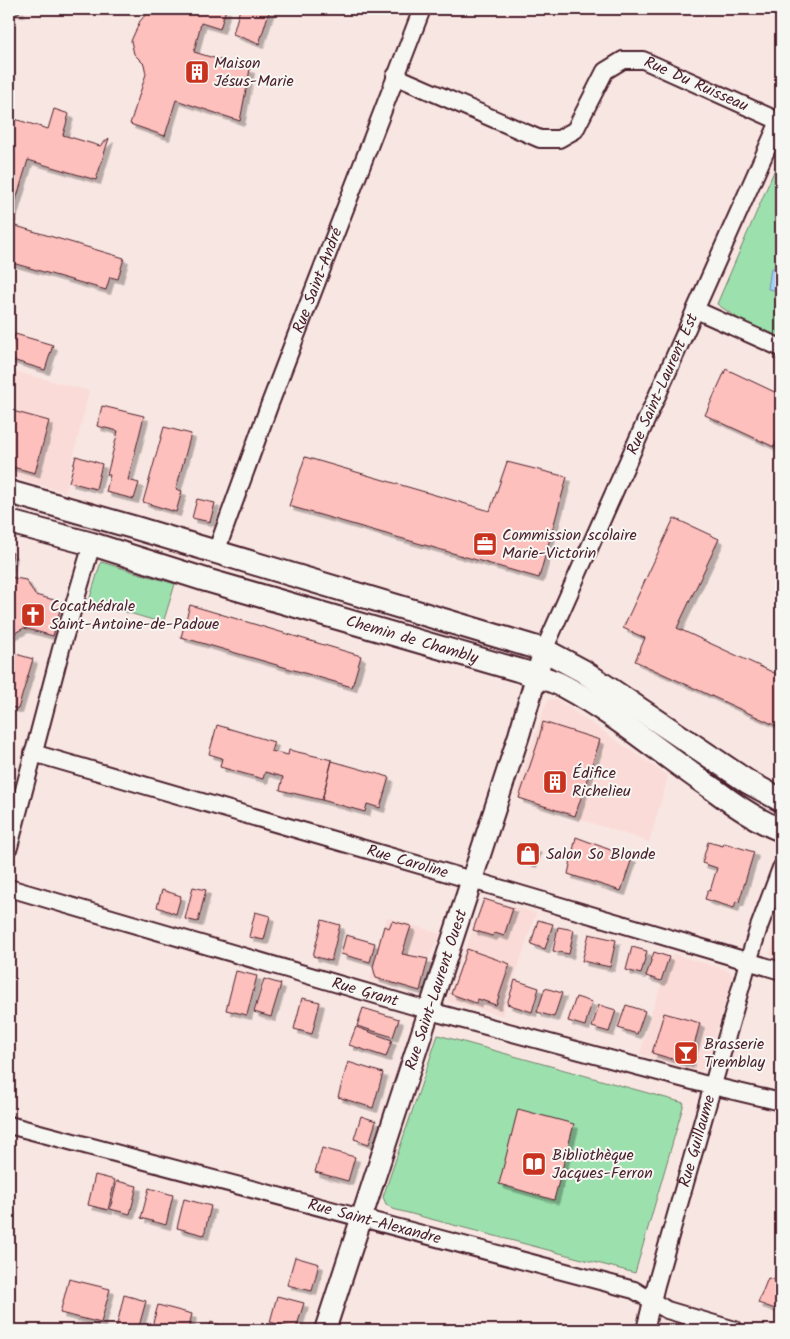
<svg xmlns="http://www.w3.org/2000/svg" width="790" height="1339" font-family="Kalam,sans-serif">
<style>
.built{fill:#fadbd7}
.green{fill:#9ce1ad;stroke:#73806c}
.water{fill:#a2d2fe;stroke:#7f8aaa}
.building{fill:#fdc0bc;stroke:#4a1f2b;filter:url(#shadow)}
.lines{fill:none;stroke-linecap:round;stroke-linejoin:round}
.minor-casing{stroke:#4a1f2b;stroke-width:20}
.tertiary-casing{stroke:#4a1f2b;stroke-width:24}
.secondary-casing{stroke:#4a1f2b;stroke-width:26}
.minor{stroke:#f6f6f2;stroke-width:16}
.tertiary{stroke:#f6f6f2;stroke-width:20}
.secondary{stroke:#f6f6f2;stroke-width:22}
.labels{text-anchor:middle;dominant-baseline:central;stroke-width:4;stroke-linejoin:round;paint-order:stroke}
.poi-label{font-size:16px;fill:#4a1f2b;stroke:#f6f6f2;text-anchor:start}
.street-label{font-size:16px;fill:#4a1f2b;stroke:#f6f6f2}
</style>
<defs>
<filter id="shadow"><feDropShadow dx="4.5" dy="4.5" stdDeviation="0" flood-color="#0004"/></filter>
</defs>
<rect width="100%" height="100%" fill="#f8e6e2"/>
<filter id="ink" filterUnits="userSpaceOnUse"><feTurbulence type="fractalNoise" baseFrequency=".02" numOctaves="2"/><feDisplacementMap in="SourceGraphic" scale="10" xChannelSelector="R" yChannelSelector="G"/><feConvolveMatrix kernelMatrix="1 2 1 2 8 2 1 2 1" color-interpolation-filters="sRGB"/></filter>
<g filter="url(#ink)">
<path class="built" d="M9 370 89 391 65 492 9 476Z
M556 699 668 776 649 842 577 818 575 816 519 798 515 795 545 706 548 700Z
M484 899 536 913 502 1015 447 1001Z
M387 917 441 934 428 959 420 991 370 980Z
M781 917V960L774 958 770 954Z
M673 954 727 970 731 973 732 977 731 984 706 1065 705 1068 701 1070H696L640 1054 651 1013Z"/>
<path class="green" d="M781 155V348L717 304Z
M101 562 175 584 163 623 89 601Z
M438 1035 684 1103 635 1273 393 1209 386 1204 383 1197Z"/>
<path class="water" d="M771 268 781 269V291L768 289Z"/>
<path class="building" d="M9 9H20L19 13 9 11Z
M151 9H226L220 29 201 23 194 52 250 69 240 121 176 100 165 136 130 124 146 74 144 64 134 54 131 41 140 21Z
M240 9H270L259 44 233 34Z
M54 109 69 114 63 135 100 146 109 138 96 180 28 160 9 224 124 258 118 279 110 277 106 290 9 262V126L11 118 48 129Z
M15 334 53 345 45 370 9 359V354Z
M726 369 781 395V432L774 447 705 415Z
M102 406 144 416 128 480 139 483 134 499 106 492 110 475H107L118 431 97 426Z
M9 410 49 421 35 473 9 466Z
M164 427 191 434 176 489 182 491 176 512 143 502Z
M76 456 102 464 96 489 69 482Z
M305 457 490 511 507 462 567 477 539 578 289 506Z
M197 499 215 503 210 522 192 518Z
M674 518 719 539 677 628 781 676V728L635 661 645 638 623 628Z
M9 552 13 553 9 573Z
M9 577 26 580 35 595 62 602 53 636 24 628 9 636Z
M190 605 361 656 352 687 181 637Z
M9 652 33 659 18 709 9 706Z
M543 722 600 740 575 816 519 798 538 742Z
M217 725 274 742 271 751 288 755 289 750 332 760 322 800 280 790 283 777 265 772 263 779 220 767 222 758 209 754Z
M332 761 389 777 380 808 367 804 365 812 322 800Z
M576 837 632 858 621 891 568 874Z
M708 842 723 846 724 843 754 852 739 902 736 901 734 908 705 899 708 890 710 891 717 868 702 863Z
M523 844 537 849 532 863 519 859Z
M193 887 206 890 198 922 185 919Z
M162 890 181 896 176 914 157 907Z
M484 899 513 908 504 936 495 933 492 936 473 930Z
M255 912 270 916 264 940 249 937Z
M322 920 340 925 331 961 313 956Z
M538 920 553 924 545 949 531 944Z
M392 921 411 926 402 954 428 959 420 991 376 978 373 967 384 926 389 928Z
M558 927 574 930 569 954 553 951Z
M589 934 616 940 610 967 582 961Z
M346 935 375 943 370 962 341 954Z
M632 947 647 951 641 974 626 970Z
M467 949 510 964 496 1005 478 999 476 1003 451 994Z
M654 952 669 957 661 981 646 976Z
M236 971 257 976 247 1015 226 1010Z
M264 979 281 984 271 1017 254 1012Z
M515 980 539 988 532 1012 507 1004Z
M545 988 562 993 554 1017 537 1012Z
M576 997 592 1002 585 1026 568 1021Z
M302 998 320 1002 312 1034 294 1029Z
M599 1005 616 1010 609 1032 592 1027Z
M626 1005 645 1011 637 1034 618 1028Z
M363 1008 399 1019 393 1037 357 1026Z
M664 1013 700 1023 689 1064 652 1053Z
M356 1027 392 1040 386 1057 349 1045Z
M348 1062 383 1073 373 1108 338 1097Z
M518 1109 574 1124 554 1200 499 1184Z
M361 1116 376 1121 369 1144 354 1139Z
M322 1148 355 1157 348 1181 315 1172Z
M95 1175 115 1180 108 1210 88 1205Z
M117 1181 137 1186 130 1214 110 1209Z
M149 1188 173 1195 166 1225 141 1218Z
M184 1199 211 1206 204 1235 177 1228Z
M295 1257 319 1264 312 1291 287 1285Z
M768 1278 781 1281V1311L758 1303Z
M69 1279 110 1289 101 1323 60 1313Z
M124 1295 146 1301 138 1330H122L116 1329Z
M277 1296 304 1303 296 1329 270 1322Z
M158 1305 192 1314 188 1330H151Z
M211 1322 236 1330H208Z"/>
<g class="lines">
<defs>
<g id="minor">
<path id="s1" d="M395 76 540 139H559L575 130 605 71 623 60H643L779 121"/>
<path d="M696 310 781 348"/>
<path id="s2" d="M216 552 269 406 422 9"/>
<path id="s3" d="M544 650 781 117"/>
<path id="s4" d="M33 753 513 892 781 971"/>
<path d="M9 847 61 649 92 544"/>
<path id="s5" d="M9 888 441 1014 700 1083 781 1102"/>
<path id="s6" d="M9 1125 634 1290 667 1310 735 1330"/>
<path id="s7" d="M645 1330 656 1285 748 962 759 927 781 868"/>
</g>
<g id="tertiary">
<path id="s8" d="M325 1330 519 735 544 650"/>
</g>
<g id="secondary">
<path d="M9 492 136 528 544 650 583 671 748 782 781 800"/>
<path id="s9" d="M9 522 92 544 206 580 518 670C533 675 551 679 565 687 619 716 665 757 716 791 736 806 758 821 781 830"/>
</g>
</defs>
<use href="#minor" class="minor-casing"/>
<use href="#tertiary" class="tertiary-casing"/>
<use href="#secondary" class="secondary-casing"/>
<use href="#minor" class="minor"/>
<use href="#tertiary" class="tertiary"/>
<use href="#secondary" class="secondary"/>
</g>
</g>
<defs>
<symbol id="building-square" viewBox="-11 -11 22 22"><rect x="-9" y="-9" width="18" height="18" rx="4" fill="#c8321e" stroke="#f6f6f2"/><path d="M-4-6H4V6H1V3H-1V6H-4ZM-2.5-4.3h1.7v1.8h-1.7ZM.8-4.3h1.7v1.8H.8ZM-2.5-1h1.7V.8h-1.7ZM.8-1h1.7V.8H.8Z" fill="#fff"/></symbol>
<symbol id="office-square" viewBox="-11 -11 22 22"><rect x="-9" y="-9" width="18" height="18" rx="4" fill="#c8321e" stroke="#f6f6f2"/><path d="M-6-3h4V-5.5h4V-3h4V5H-6ZM-1-4.5V-3h2v-1.5ZM-6 0V1H6V0Z" fill="#fff"/></symbol>
<symbol id="church-square" viewBox="-11 -11 22 22"><rect x="-9" y="-9" width="18" height="18" rx="4" fill="#c8321e" stroke="#f6f6f2"/><path d="M-1.2-6h2.4v3.5h3.3v2.4h-3.3V6h-2.4V-.1h-3.3v-2.4h3.3Z" fill="#fff"/></symbol>
<symbol id="shop-square" viewBox="-11 -11 22 22"><rect x="-9" y="-9" width="18" height="18" rx="4" fill="#c8321e" stroke="#f6f6f2"/><path d="M-5-2.5h2.3a2.7 3.5 0 0 1 5.4 0H5L5.5 6h-11ZM-1.5-2.5h3a1.5 2.3 0 0 0-3 0Z" fill="#fff"/></symbol>
<symbol id="bar-square" viewBox="-11 -11 22 22"><rect x="-9" y="-9" width="18" height="18" rx="4" fill="#c8321e" stroke="#f6f6f2"/><path d="M-6-5H6L.8 .8V4.5H3.5V6h-7V4.5H-.8V.8Z" fill="#fff"/></symbol>
<symbol id="library-square" viewBox="-11 -11 22 22"><rect x="-9" y="-9" width="18" height="18" rx="4" fill="#c8321e" stroke="#f6f6f2"/><path d="M-6-4Q-3-5.5-.7-3.5V5Q-3 3-6 4ZM6-4Q3-5.5 .7-3.5V5Q3 3 6 4Z" fill="#fff"/></symbol>
</defs>
<g fill-rule="evenodd">
<use href="#building-square" x="183" y="58" width="28" height="28"/>
<use href="#office-square" x="471" y="530" width="28" height="28"/>
<use href="#church-square" x="19" y="601" width="28" height="28"/>
<use href="#building-square" x="541" y="768" width="28" height="28"/>
<use href="#shop-square" x="514" y="840" width="28" height="28"/>
<use href="#bar-square" x="672" y="1039" width="28" height="28"/>
<use href="#library-square" x="520" y="1150" width="28" height="28"/>
</g>
<g class="labels">
<g class="poi-label">
<text x="214" y="63">Maison<tspan x="214" dy="18">Jésus-Marie</tspan></text>
<text x="502" y="535">Commission scolaire<tspan x="502" dy="18">Marie-Victorin</tspan></text>
<text x="50" y="606">Cocathédrale<tspan x="50" dy="18">Saint-Antoine-de-Padoue</tspan></text>
<text x="572" y="773">Édifice<tspan x="572" dy="18">Richelieu</tspan></text>
<text x="546" y="854">Salon So Blonde</text>
<text x="704" y="1044">Brasserie<tspan x="704" dy="18">Tremblay</tspan></text>
<text x="552" y="1155">Bibliothèque<tspan x="552" dy="18">Jacques-Ferron</tspan></text>
</g>
<g class="street-label">
<text stroke="none"><textPath href="#s1" startOffset="361">Rue Du Ruisseau</textPath></text>
<text stroke="none"><textPath href="#s2" startOffset="290">Rue Saint-André</textPath></text>
<text stroke="none"><textPath href="#s3" startOffset="291">Rue Saint-Laurent Est</textPath></text>
<text stroke="none"><textPath href="#s9" startOffset="420">Chemin de Chambly</textPath></text>
<text stroke="none"><textPath href="#s4" startOffset="390">Rue Caroline</textPath></text>
<text stroke="none"><textPath href="#s8" startOffset="358">Rue Saint-Laurent Ouest</textPath></text>
<text stroke="none"><textPath href="#s5" startOffset="371">Rue Grant</textPath></text>
<text stroke="none"><textPath href="#s7" startOffset="196">Rue Guillaume</textPath></text>
<text stroke="none"><textPath href="#s6" startOffset="378">Rue Saint-Alexandre</textPath></text>
</g>
</g>
<rect width="790" height="1339" fill="none" stroke="#f6f6f2" stroke-width="30"/>
<rect x="15" y="15" width="760" height="1309" fill="none" stroke="#4a1f2b" stroke-width="2" filter="url(#ink)"/>
</svg>
